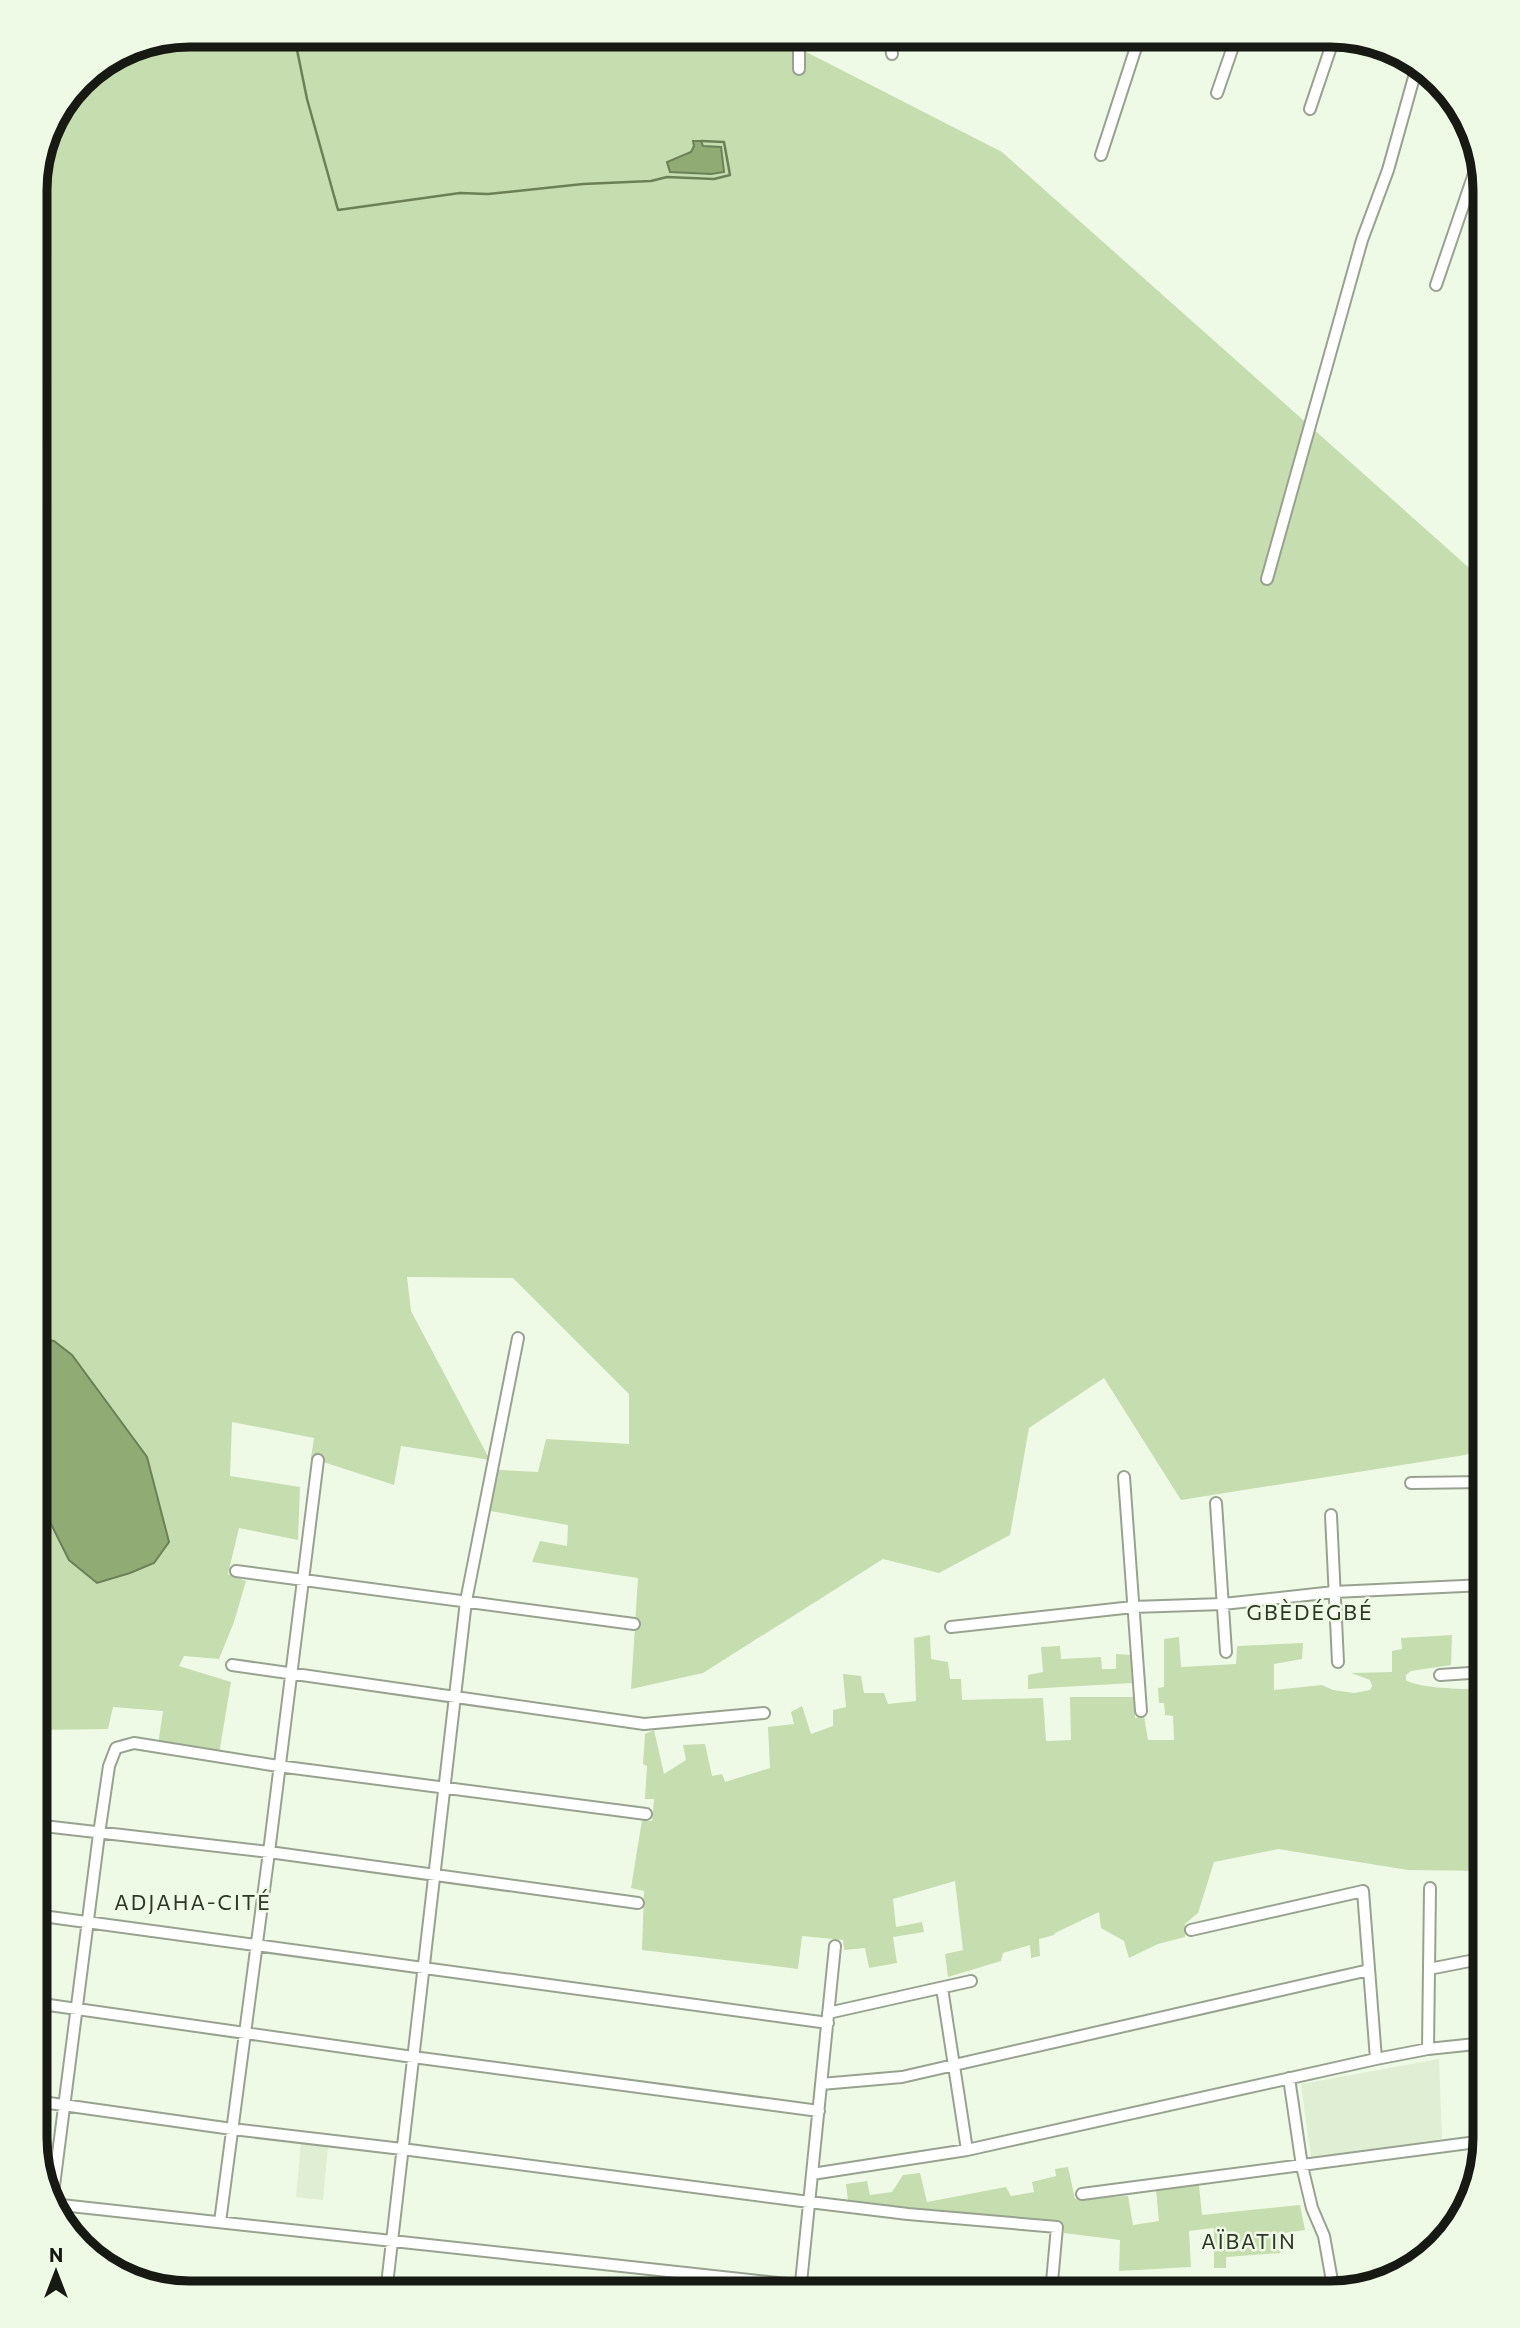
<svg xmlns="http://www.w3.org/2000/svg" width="1520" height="2328" font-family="Commissioner,sans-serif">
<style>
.built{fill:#e0eed3}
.green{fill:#c6ddaf}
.water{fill:#90ac74;stroke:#6c8057;stroke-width:2}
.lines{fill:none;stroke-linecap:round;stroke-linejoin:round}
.stream{stroke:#6c8057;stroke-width:2.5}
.minor-casing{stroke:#98a290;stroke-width:14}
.minor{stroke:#fff;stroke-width:10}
.labels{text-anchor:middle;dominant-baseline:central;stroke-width:5;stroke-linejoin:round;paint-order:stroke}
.neighbourhood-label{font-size:21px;letter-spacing:2px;fill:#2e3626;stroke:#effae6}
.rim{fill:none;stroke:#171a13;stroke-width:9}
</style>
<rect width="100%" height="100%" fill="#effae6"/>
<path class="built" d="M1439 2059 1442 2139 1311 2158 1301 2084Z
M301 2143 328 2146 323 2200 296 2197Z"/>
<path class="green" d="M190 35H773L1002 152 1485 582V1446L1465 1455 1181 1500 1104 1378 1029 1428 1010 1535 939 1573 883 1559 703 1673 631 1689 638 1578 532 1562 540 1541 567 1546 568 1525 490 1511 498 1470 538 1472 546 1439 629 1444V1394L513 1278 407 1277 411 1311 490 1460 401 1446 394 1485 311 1458 314 1438 232 1422 230 1476 300 1487 298 1540 239 1528 228 1574 246 1581 234 1622 219 1659 184 1656 179 1666 231 1682 219 1754 158 1745 163 1711 113 1707 108 1729 35 1730V1514L51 1524 69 1560 121 1423 72 1355 54 1341 35 1338V180L47 130 81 80 131 47Z
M930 1635 931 1659 948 1662 950 1679H961L962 1700 1043 1698 1046 1741 1071 1740 1070 1697H1135V1718L1144 1716 1148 1740H1174L1173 1716 1165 1715 1164 1703H1159L1158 1688 1164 1687V1639L1179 1637 1181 1667 1236 1664 1237 1646 1303 1643 1302 1659 1274 1664V1690L1322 1685 1333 1690 1354 1693 1370 1690 1372 1686 1370 1680 1351 1673 1392 1672V1651L1402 1649 1401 1638 1452 1635 1451 1665 1411 1671 1406 1675V1680C1415 1688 1471 1690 1485 1689V1871L1408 1870 1278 1849 1214 1862 1198 1913 1185 1924V1937L1158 1944 1129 1958 1124 1941 1101 1928 1099 1912 1055 1933 1054 1935 1039 1939 1040 1956 1031 1958 1030 1945 1003 1953 1001 1961 948 1977 945 1954 963 1950 955 1881 893 1899 896 1927 922 1922 924 1932 893 1937 897 1963 869 1968 865 1948 844 1950 843 1940 802 1936 798 1969 642 1950 644 1891 631 1888 642 1820 652 1821 654 1799H645L647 1766 643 1764 645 1734 654 1730 664 1774 686 1760 683 1745 705 1744 712 1776 722 1774 725 1782 770 1768 768 1727 794 1724 791 1712 802 1706 811 1734 833 1726V1710L846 1707 843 1674 861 1676 864 1693H884L888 1704 916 1701 914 1638Z
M1060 1646 1061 1659 1101 1657 1102 1669H1116V1654L1131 1655 1132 1683 1028 1689V1675L1043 1672 1041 1647Z
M1068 2167 1075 2199 1128 2196 1133 2225 1159 2221 1156 2190 1199 2185 1202 2215 1300 2205 1305 2230 1278 2234 1280 2253 1226 2257V2268H1214V2228L1189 2231 1191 2267 1119 2271 1120 2240 1064 2233V2224L848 2201 846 2184 867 2181 870 2195 892 2192 903 2175 920 2173 927 2202 1006 2187 1011 2196 1034 2192 1032 2182 1056 2176 1055 2169Z"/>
<path class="water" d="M693 141H701L703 146 721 147 724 172 711 174 670 172 667 162 691 152 694 146Z
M35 1338 54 1341 72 1355 147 1457 169 1542 154 1563 130 1573 97 1583 69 1560 51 1524 35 1514Z"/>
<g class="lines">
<path class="stream" d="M294 35 307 99 338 210 460 193 488 194 583 184 651 181 667 177 714 179 730 175 724 142 701 141"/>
<defs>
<path id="minor" d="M890 35 892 54
M799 69V35
M1217 93 1237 35
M1310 109 1335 35
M1101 155 1140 35
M1436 285 1478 162
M1267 579 1362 240 1388 170 1418 63
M1124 1477 1141 1711
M1411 1483 1485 1482
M1216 1503 1226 1652
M1331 1515 1338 1662
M236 1571 634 1624
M951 1627 1133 1607 1223 1604 1334 1592 1485 1585
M232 1665 644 1724 764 1713
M1440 1675 1485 1672
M35 1825 269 1852 638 1903
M35 1915 828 2023
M1191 1930 1363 1891 1376 2059
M1429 1969 1485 1958
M942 1988 967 2150
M35 2003 413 2057 819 2111
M828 2013 971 1981
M1428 2049 1430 1888
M1289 2078 1302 2166 1312 2208 1324 2236 1334 2292
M821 2084 902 2077 1369 1970
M35 2101 232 2129 402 2149 809 2202 908 2214 1057 2227 1051 2293
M812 2174 967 2150 1376 2059 1428 2049 1485 2043
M1082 2194 1484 2141
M52 2201 99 1834 109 1766 116 1748 134 1743 278 1766 646 1814
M52 2204 870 2293
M220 2222 269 1852 318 1460
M386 2293 466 1601 518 1338
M800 2293 835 1946"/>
</defs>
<use href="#minor" class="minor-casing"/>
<use href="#minor" class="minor"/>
</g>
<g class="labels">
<g class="neighbourhood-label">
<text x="1310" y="1611">GBÈDÉGBÉ</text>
<text x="193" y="1901">ADJAHA-CITÉ</text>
<text x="1249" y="2240">AÏBATIN</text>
</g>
</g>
<path d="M0 0H1520V2328H0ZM190 47H1330A143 143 0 0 1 1473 190V2138A143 143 0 0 1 1330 2281H190A143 143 0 0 1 47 2138V190A143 143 0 0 1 190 47Z" fill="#effae6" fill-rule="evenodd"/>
<path class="rim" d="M190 47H1330A143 143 0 0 1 1473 190V2138A143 143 0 0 1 1330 2281H190A143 143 0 0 1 47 2138V190A143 143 0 0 1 190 47Z"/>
<g transform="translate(56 2272)" stroke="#effae6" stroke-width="5" paint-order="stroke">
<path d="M0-5L12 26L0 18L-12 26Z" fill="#171a13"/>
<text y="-10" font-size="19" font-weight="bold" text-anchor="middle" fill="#171a13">N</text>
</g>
</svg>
